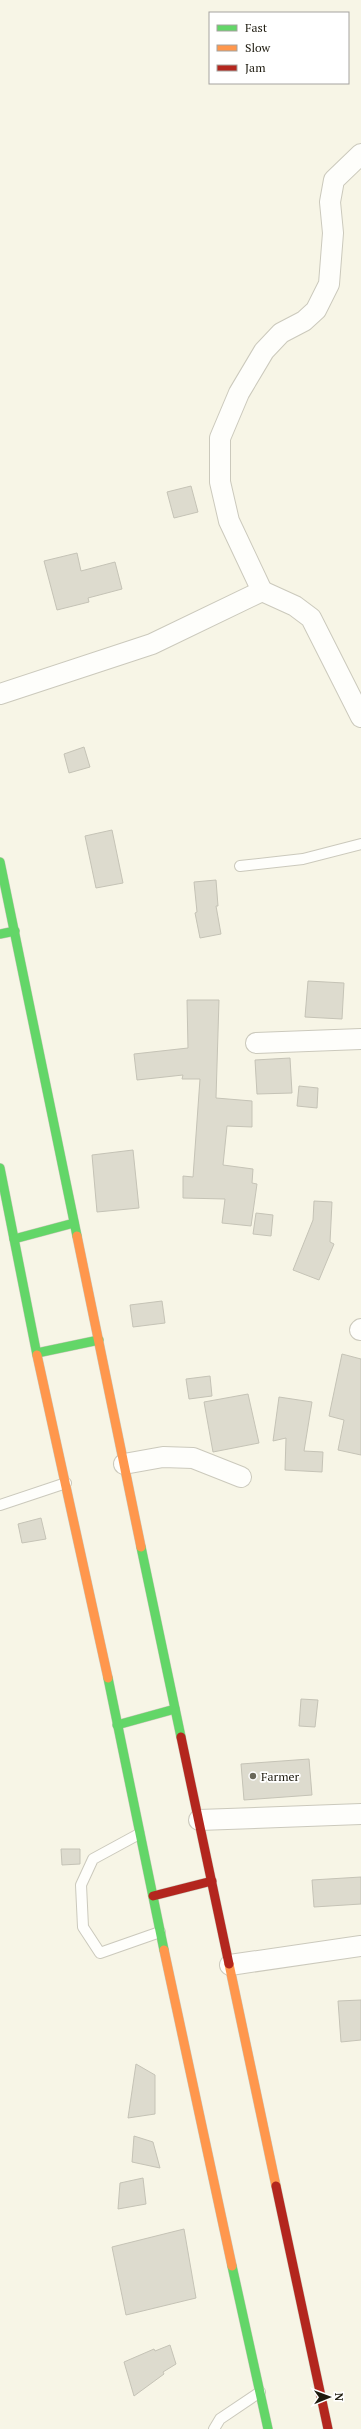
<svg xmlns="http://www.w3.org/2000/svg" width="361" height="2429" viewBox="0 0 361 2429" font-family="'PT Serif',serif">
<rect width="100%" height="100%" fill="#f7f5e6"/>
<g fill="#dddbce" stroke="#c5c3b6">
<polygon points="191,486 198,512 174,518 167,492"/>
<polygon points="77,553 81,571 115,562 122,589 88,598 89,602 57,610 44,561"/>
<polygon points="84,747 90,767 69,773 64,754"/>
<polygon points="112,830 123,883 96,888 85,836"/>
<polygon points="216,880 218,906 216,906 221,934 200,938 195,913 197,912 194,882"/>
<polygon points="308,981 344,983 342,1019 305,1017"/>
<polygon points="187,1000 219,1000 216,1098 252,1101 252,1127 227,1126 223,1165 253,1169 252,1183 257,1184 251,1226 222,1223 225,1199 183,1198 183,1176 193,1177 200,1079 182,1079 183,1075 137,1080 134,1054 188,1048"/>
<polygon points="290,1058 292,1093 257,1094 255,1060"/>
<polygon points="299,1086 318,1088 317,1108 297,1106"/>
<polygon points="133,1150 139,1208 97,1212 92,1155"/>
<polygon points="314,1201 332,1202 330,1242 334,1244 319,1280 293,1270 313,1220"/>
<polygon points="256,1213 273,1215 271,1236 253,1234"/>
<polygon points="162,1301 165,1323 133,1327 130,1305"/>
<polygon points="342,1354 361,1359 361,1455 338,1450 344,1420 329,1416"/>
<polygon points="210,1376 212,1396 189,1399 186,1379"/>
<polygon points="248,1394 259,1443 213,1452 204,1402"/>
<polygon points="279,1397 312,1402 304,1451 323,1452 322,1472 285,1470 286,1438 273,1441"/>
<polygon points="41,1518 46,1539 22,1543 18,1524"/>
<polygon points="301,1699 318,1700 315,1727 299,1726"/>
<polygon points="309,1759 312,1795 244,1800 241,1764"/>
<polygon points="61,1849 80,1849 80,1864 62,1865"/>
<polygon points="361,1877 361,1904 314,1907 312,1880"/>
<polygon points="361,2000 361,2040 341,2042 338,2001"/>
<polygon points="136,2064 155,2075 155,2114 128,2118"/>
<polygon points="134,2136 153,2142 160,2168 132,2162"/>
<polygon points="143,2178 146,2204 118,2209 120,2183"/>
<polygon points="184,2229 196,2298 126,2315 112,2247"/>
<polygon points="170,2345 176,2364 163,2372 164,2374 134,2396 124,2362 154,2349 155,2351"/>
</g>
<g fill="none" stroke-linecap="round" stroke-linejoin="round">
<defs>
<g id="lane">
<polyline points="240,866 303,859 361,844"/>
<polyline points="0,1505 66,1483"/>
<polyline points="139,1834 93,1859 81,1885 83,1927 100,1953 160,1932"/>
<polyline points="214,2429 220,2419 260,2392"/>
</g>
<g id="street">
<polyline points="262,591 229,521 220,482 220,438 239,393 264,351 281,333 304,321 316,310 329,284 333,233 330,202 334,180 361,154"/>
<polyline points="0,694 152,644 262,591 295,606 311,618 361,717"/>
<polyline points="256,1043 361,1039"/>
<polyline points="360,1330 361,1329"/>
<polyline points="124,1464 163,1457 193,1458 241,1477"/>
<polyline points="199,1820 361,1814"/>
<polyline points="230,1965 361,1946"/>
</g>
<g id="fast">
<polyline points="0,862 77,1236"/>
<polyline points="0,934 15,931"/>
<polyline points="0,1168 37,1355"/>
<polyline points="14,1239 74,1223"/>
<polyline points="37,1353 99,1340"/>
<polyline points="141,1547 181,1737"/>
<polyline points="108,1678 164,1950"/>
<polyline points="117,1725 175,1709"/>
<polyline points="232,2266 268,2429"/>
</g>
<g id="slow">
<polyline points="77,1236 141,1547"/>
<polyline points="37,1355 108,1678"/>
<polyline points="164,1950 232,2266"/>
<polyline points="229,1964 276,2186"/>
</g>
<g id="jam">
<polyline points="181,1737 229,1964"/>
<polyline points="153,1896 212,1881"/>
<polyline points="276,2186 328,2429"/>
</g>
</defs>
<use href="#lane" stroke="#cbc9bc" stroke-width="12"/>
<use href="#street" stroke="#cbc9bc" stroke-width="22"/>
<use href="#fast" stroke="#cbc9bc" stroke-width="10"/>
<use href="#slow" stroke="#cbc9bc" stroke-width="10"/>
<use href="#jam" stroke="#cbc9bc" stroke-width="10"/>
<use href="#lane" stroke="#fefefb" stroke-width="10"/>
<use href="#street" stroke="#fefefb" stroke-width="20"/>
<use href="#fast" stroke="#63d668" stroke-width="9"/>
<use href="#slow" stroke="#ff974d" stroke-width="9"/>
<use href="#jam" stroke="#b3261e" stroke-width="9"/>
</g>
<circle fill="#69675a" stroke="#fff" stroke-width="1.5" cx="253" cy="1776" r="4"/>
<g text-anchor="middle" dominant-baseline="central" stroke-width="3.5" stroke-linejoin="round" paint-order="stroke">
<g font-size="12" fill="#1d1a0e" stroke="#fff" text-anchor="start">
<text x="261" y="1776">Farmer</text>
</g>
</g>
<rect x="209" y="12" width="140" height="72" fill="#ffffff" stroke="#a5a39f"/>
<rect x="217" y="25" width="20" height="6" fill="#63d668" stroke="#a5a39f"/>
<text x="245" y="32" font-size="12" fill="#1d1a0e">Fast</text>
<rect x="217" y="45" width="20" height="6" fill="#ff974d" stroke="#a5a39f"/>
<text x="245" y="52" font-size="12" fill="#1d1a0e">Slow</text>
<rect x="217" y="65" width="20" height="6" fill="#b3261e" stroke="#a5a39f"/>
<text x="245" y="72" font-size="12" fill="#1d1a0e">Jam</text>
<g transform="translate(329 2397) rotate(89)" stroke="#ffffff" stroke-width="3" paint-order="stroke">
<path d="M0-3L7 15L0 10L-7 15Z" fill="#1d1a0e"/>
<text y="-6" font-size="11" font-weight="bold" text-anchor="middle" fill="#1d1a0e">N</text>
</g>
</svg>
